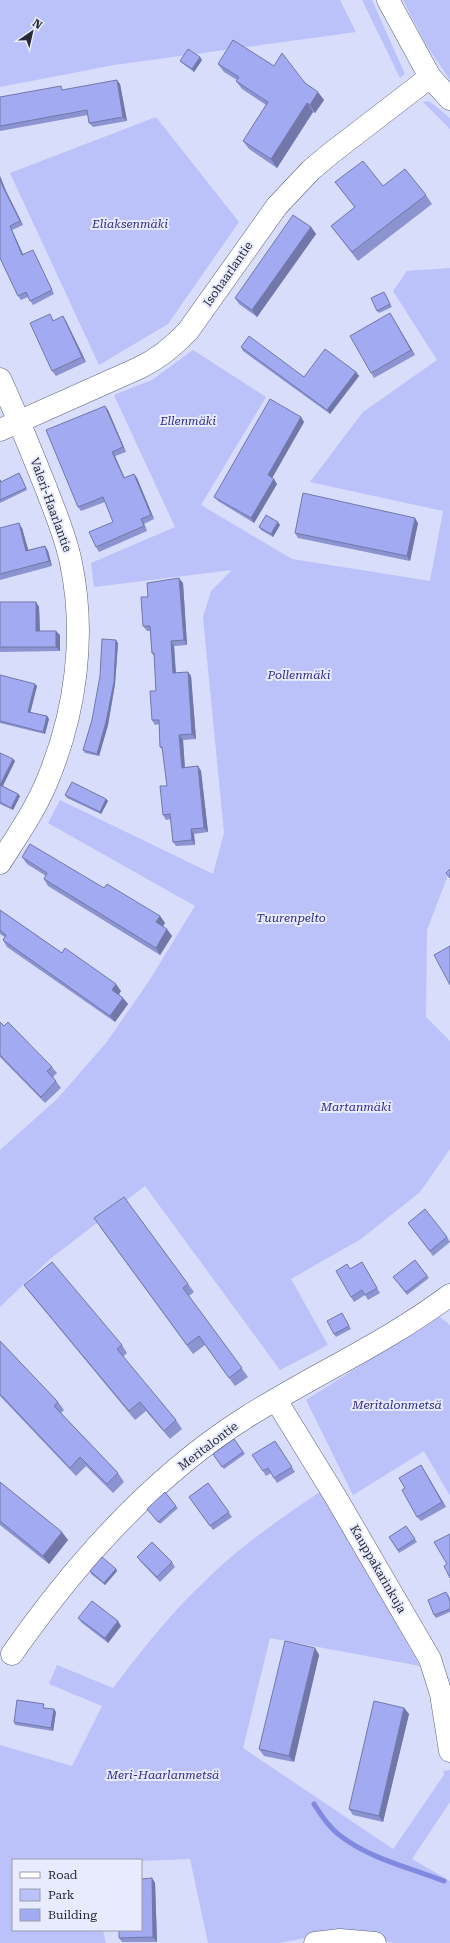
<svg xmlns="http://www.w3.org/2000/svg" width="450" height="1943" viewBox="0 0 450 1943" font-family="'Roboto Serif',serif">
<rect width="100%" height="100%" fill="#d8ddfb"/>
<g fill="#bac2f9">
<polygon points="0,0 340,0 356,32 114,65 0,87"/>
<polygon points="362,0 372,0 405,74 400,78"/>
<polygon points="403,0 450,0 450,80 425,43"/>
<polygon points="429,101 450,118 450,129 423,102"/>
<polygon points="156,117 239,222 168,324 99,365 10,173"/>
<polygon points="450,268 450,870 427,930 426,1017 450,1041 450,1149 420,1192 361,1239 291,1279 328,1345 280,1370 145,1186 50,1259 0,1307 0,1150 57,1099 106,1043 149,981 195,906 48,823 60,800 213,874 224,833 203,617 211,591 232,570 94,587 91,563 175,527 114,395 152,380 193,350 266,397 201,505 292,559 430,581 443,511 310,482 363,412 437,360 393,291 407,271"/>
<polygon points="439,1316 450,1325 450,1496 424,1451 353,1495 306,1400"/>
<path d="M 321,1491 L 420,1666 L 270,1638 L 243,1748 L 393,1849 L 444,1775 L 443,1771 L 450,1770 L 450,1802 L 412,1859 L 450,1881 L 450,1943 L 393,1943 L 368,1935 L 310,1937 L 280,1943 L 208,1943 L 190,1859 L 141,1861 L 141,1860 L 13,1860 L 13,1930 L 103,1930 L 106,1943 L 0,1943 L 0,1745 L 72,1766 L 102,1706 L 49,1684 L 57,1665 L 113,1688 C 141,1651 170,1614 204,1582 C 239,1547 280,1519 321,1491 Z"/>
</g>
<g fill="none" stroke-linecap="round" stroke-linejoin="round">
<path stroke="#8089df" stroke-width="5" d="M 314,1804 C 322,1816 330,1829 342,1837 C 371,1859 411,1868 444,1881"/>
<defs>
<g id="minor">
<polyline points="388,0 430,77 450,99"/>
<path d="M 0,379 C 17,415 31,451 46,488 C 55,512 66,537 71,563 C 86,635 76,711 48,779 C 36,809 17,836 0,863"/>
<path d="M 0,430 L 139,368 C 158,359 173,347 188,331 L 277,206 L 311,170 L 330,154 L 430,77"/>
<polyline points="276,1400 335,1496 430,1659 441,1694 450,1751"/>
<path d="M 12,1654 C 75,1564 152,1477 245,1418 C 313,1375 386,1343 450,1295"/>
<polyline points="315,1943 340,1940 375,1943"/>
</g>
</defs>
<use href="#minor" stroke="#5c6079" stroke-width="23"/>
<use href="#minor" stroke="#fff" stroke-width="22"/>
</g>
<g fill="#8b93d0">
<polygon points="202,60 194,72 182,63 180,61"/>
<polygon points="218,64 274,66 305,83 324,100 315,113 313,112 277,168 249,149 243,141 266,105 242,89 236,81 237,80 224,72"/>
<polygon points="120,84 127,121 93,127 89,123 88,115 0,131 0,97 64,90"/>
<polygon points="0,176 6,191 23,225 12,230 23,254 35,254 54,294 33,305 28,297 21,300 18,296 0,258"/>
<polygon points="335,182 426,195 432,204 358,261 331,226 355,208"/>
<polygon points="311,227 316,234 257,317 239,304 235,298"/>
<polygon points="385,294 392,307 379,313 377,311"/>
<polygon points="390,313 415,355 374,378 371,373"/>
<polygon points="53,319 54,321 66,321 86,362 56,376 52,371"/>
<polygon points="241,347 304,377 356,372 359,376 330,414 243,351"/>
<polygon points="108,410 126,452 115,456 125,478 134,474 137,478 154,519 144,524 147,531 99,552 96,547 113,522 105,502 81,511 78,507"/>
<polygon points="301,417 304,422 272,478 277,484 254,523 218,501 214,497"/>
<polygon points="19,473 27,490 0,503 0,479 1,482"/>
<polygon points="418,523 410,561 298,538 295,533"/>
<polygon points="280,525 273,537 261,530 259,527"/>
<polygon points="0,528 22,528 28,550 45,546 48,551 52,566 0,580"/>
<polygon points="183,583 187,645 174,646 176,673 188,672 191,676 196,739 183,740 185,767 198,766 201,771 208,832 194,834 195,845 176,846 173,842 171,819 166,820 163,815 167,786 163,750 160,747 159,724 155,725 152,720 156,691 154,656 152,653 150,631 147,631 143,626 148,597"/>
<polygon points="0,602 36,602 39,607 40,631 60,635 60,651 0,652"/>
<polygon points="118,643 115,684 108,725 99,756 85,753 83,750"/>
<polygon points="0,675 35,684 37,686 30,712 47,716 49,719 45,734 0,723"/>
<polygon points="0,753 13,759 15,761 3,786 18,794 20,796 13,810 0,804"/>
<polygon points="65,795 106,799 108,801 101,814 67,798"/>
<polygon points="22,857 104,888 160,916 165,923 163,926 172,936 160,955 48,886 44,879 46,876 27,864"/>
<polygon points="0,910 62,953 121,991 119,994 128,1004 115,1022 7,947 3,940 5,937 0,934"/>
<polygon points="0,1022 52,1067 57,1073 53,1077 61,1088 45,1103 0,1057"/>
<polygon points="124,1197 194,1292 189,1296 248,1377 235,1386 205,1345 193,1354 100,1227"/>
<polygon points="408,1223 447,1237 450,1242 433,1256"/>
<polygon points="415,1260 429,1278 407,1295 393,1277"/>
<polygon points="362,1262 380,1293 368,1300 365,1295 354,1302 351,1297 351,1269"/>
<polygon points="24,1285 122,1345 127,1353 123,1357 176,1420 182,1429 170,1439 146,1411 135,1420 30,1293"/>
<polygon points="343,1315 351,1329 336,1337 334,1334"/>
<polygon points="0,1341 58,1402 64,1410 61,1413 118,1473 124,1482 113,1493 86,1466 76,1476 0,1396"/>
<polygon points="234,1439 245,1454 224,1469 213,1454"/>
<polygon points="275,1441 295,1472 277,1483 271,1473 266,1476 263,1471"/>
<polygon points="421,1465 446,1507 421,1521 417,1517 405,1488"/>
<polygon points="0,1482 68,1540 49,1564 0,1525"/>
<polygon points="208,1483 232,1517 213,1530 189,1497"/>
<polygon points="176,1506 178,1508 160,1524 147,1509"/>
<polygon points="406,1526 417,1542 399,1553 389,1537"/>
<polygon points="137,1557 172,1562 175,1567 160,1582 140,1561"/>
<polygon points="116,1569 117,1571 105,1585 91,1574 90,1571"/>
<polygon points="448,1594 450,1599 450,1612 436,1618 434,1615"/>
<polygon points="78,1618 121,1626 108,1643 82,1623"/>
<polygon points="315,1648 319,1655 294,1762 264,1756 259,1749"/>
<polygon points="46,1707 45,1708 56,1712 53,1731 15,1725 14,1722"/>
<polygon points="404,1708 409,1714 383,1822 353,1815 349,1809"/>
<polygon points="152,1878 155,1883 157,1942 122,1942 119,1938"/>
</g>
<g fill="#7178a9">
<polygon points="200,57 202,60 194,72 192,69"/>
<polygon points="117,80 120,84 127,121 123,117"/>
<polygon points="318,92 324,100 315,113 310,105"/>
<polygon points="307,103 313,112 277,168 271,159"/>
<polygon points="0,176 6,191 23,225 20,221 3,187 0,179"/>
<polygon points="10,226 12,230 25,259 22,255"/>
<polygon points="311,227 316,234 257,317 252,310"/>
<polygon points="390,313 393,318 415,355 411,350"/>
<polygon points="63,316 66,321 86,362 82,357"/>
<polygon points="356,372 359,376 330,414 327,410"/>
<polygon points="105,406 108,410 126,452 123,447"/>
<polygon points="301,417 304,422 271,480 268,475"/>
<polygon points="112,452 115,456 126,483 124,478"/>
<polygon points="134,474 137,478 154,519 151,515"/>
<polygon points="274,479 277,484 254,523 251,518"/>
<polygon points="415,518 418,523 410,561 407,556"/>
<polygon points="141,519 144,524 147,531 144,526"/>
<polygon points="278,522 280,525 273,537 271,534"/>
<polygon points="19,523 22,528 30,556 26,551"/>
<polygon points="45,546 48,551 52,566 49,561"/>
<polygon points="179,578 183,583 187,645 184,640"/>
<polygon points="36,602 39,607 40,635 36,631"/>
<polygon points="56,631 60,635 60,651 56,647"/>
<polygon points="116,640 118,643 115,684 108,725 99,756 97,754"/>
<polygon points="171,641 174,646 176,678 173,673"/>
<polygon points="188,672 191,676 196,739 192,734"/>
<polygon points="35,684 37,686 30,714 28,712"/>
<polygon points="47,716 49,719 45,734 43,732"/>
<polygon points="179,735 183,740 185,772 182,768"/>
<polygon points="13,759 15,761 2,787 0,785"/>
<polygon points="198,766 201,771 208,832 204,828"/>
<polygon points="18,794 20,796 13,810 11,808"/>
<polygon points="106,799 108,801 101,814 100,812"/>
<polygon points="191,829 194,834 195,845 192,840"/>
<polygon points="160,916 165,923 161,929 156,922"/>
<polygon points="167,929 172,936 160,955 156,948"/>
<polygon points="116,984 121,991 117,997 112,990"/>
<polygon points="123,998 128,1004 115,1022 110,1016"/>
<polygon points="421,1465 424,1470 446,1507 442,1502"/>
<polygon points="62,1532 68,1540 49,1564 43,1556"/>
<polygon points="116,1569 117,1571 105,1585 104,1583"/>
<polygon points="118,1621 121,1626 108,1643 105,1638"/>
<polygon points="315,1648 319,1655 294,1762 289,1756"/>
<polygon points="404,1708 409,1714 383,1822 379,1816"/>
<polygon points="54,1709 56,1712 53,1731 51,1728"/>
<polygon points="152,1878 155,1883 157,1942 153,1937"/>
</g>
<g fill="#a2abf2" stroke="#7178a9">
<polygon points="233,40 274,66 282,53 305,83 318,92 310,105 307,103 271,159 243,141 268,102 236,81 239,77 218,64"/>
<polygon points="188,49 200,57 192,69 180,61"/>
<polygon points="117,80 123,117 89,123 87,110 0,126 0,97 61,86 62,90"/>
<polygon points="363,161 383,186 405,169 426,195 352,252 331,226 355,207 335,182"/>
<polygon points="0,179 3,187 20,221 10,226 22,255 33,250 52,290 30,301 26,292 18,296 0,258"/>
<polygon points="293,215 311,227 252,310 235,298"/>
<polygon points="384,292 390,304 377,311 371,298"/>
<polygon points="390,313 411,350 371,373 350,336"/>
<polygon points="50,314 53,321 63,316 82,357 52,371 30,323"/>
<polygon points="249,336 304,377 325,349 356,372 327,410 241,347"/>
<polygon points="270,399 301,417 268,475 274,479 251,518 214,497"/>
<polygon points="105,406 123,447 112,452 124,478 134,474 151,515 141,519 144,526 96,547 89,532 113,522 103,497 78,507 46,430"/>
<polygon points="19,473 26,488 0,500 0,480 1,482"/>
<polygon points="303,493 415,518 407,556 295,533"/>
<polygon points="266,515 278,522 271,534 259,527"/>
<polygon points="19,523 26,551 45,546 49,561 0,574 0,528"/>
<polygon points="179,578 184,640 171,641 173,673 188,672 192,734 179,735 182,768 198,766 204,828 191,829 192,840 173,842 170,814 163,815 160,786 167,786 162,747 160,747 159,720 152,720 150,691 156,691 154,653 152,653 150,626 143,626 141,597 148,597 147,583"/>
<polygon points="0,602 36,602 36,631 56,631 56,647 0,647"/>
<polygon points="102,639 116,640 114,682 106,722 97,754 83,750 92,720 100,676"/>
<polygon points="0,675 35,684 28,712 47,716 43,732 0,721"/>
<polygon points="0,753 13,759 0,785 18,794 11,808 0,802"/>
<polygon points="72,782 106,799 100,812 65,795"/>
<polygon points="30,844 104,888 107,884 160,916 156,922 167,929 156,948 44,879 47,873 22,857"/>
<polygon points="450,869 450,878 446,873"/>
<polygon points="0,910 62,953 65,948 116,984 112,990 123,998 110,1016 3,940 6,935 0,930"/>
<polygon points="450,946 450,985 434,955"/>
<polygon points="0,1022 4,1026 8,1022 52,1067 47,1071 56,1081 41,1097 0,1055"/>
<polygon points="124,1197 188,1284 183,1288 242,1368 229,1378 199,1336 187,1345 94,1218"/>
<polygon points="425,1209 447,1237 430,1251 408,1223"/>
<polygon points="415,1260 427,1276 406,1292 393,1277"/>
<polygon points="52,1262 122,1345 117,1349 176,1420 164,1431 140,1402 129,1411 24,1285"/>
<polygon points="362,1262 377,1288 365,1295 362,1290 351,1297 336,1271 347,1264 350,1269"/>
<polygon points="342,1313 349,1326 334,1334 327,1321"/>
<polygon points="0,1341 58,1402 54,1406 118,1473 107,1484 80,1457 70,1468 0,1394"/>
<polygon points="234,1439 243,1452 222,1467 213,1454"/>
<polygon points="275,1441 292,1467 274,1478 268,1468 263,1471 252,1455"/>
<polygon points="421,1465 442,1502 417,1517 402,1490 405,1488 399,1478"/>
<polygon points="0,1482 62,1532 43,1556 0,1521"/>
<polygon points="208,1483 229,1512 210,1526 189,1497"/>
<polygon points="165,1492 176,1506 158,1522 147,1509"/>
<polygon points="406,1526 415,1539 398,1550 389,1537"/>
<polygon points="450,1534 450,1578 444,1566 447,1564 434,1542"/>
<polygon points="152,1542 172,1562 157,1577 137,1557"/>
<polygon points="102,1557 116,1569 104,1583 90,1571"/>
<polygon points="446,1592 450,1601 450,1609 434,1615 428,1600"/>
<polygon points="92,1601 118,1621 105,1638 78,1618"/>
<polygon points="285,1641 315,1648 289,1756 259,1749"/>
<polygon points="17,1700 44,1704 43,1708 54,1709 51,1728 14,1722"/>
<polygon points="374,1701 404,1708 379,1816 349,1809"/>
<polygon points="152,1878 153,1937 119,1938 119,1930 141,1930 141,1879"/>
</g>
<g text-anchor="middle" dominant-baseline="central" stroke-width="4" stroke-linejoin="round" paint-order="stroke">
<g font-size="12" font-style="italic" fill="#302a8e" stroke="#e7ebfd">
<text x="130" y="224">Eliaksenmäki</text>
<text x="188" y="421">Ellenmäki</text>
<text x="299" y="675">Pollenmäki</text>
<text x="291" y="918">Tuurenpelto</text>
<text x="356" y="1107">Martanmäki</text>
<text x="397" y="1405">Meritalonmetsä</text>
<text x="163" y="1775">Meri-Haarlanmetsä</text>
</g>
<g font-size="12" fill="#272934" stroke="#e7ebfd">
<text transform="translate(228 274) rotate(-55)">Isohaarlantie</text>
<text transform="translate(51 505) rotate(70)">Valeri-Haarlantie</text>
<text transform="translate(208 1446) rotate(-37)">Meritalontie</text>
<text transform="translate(378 1569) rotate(60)">Kauppakarinkuja</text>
</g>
</g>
<rect x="12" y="1859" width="130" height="72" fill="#e7ebfd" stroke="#9a9dad"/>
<rect x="20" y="1872" width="20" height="6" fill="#ffffff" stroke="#9a9dad"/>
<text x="48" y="1879" font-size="12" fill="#272934">Road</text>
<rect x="20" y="1889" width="20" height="12" fill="#bac2f9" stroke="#9a9dad"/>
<text x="48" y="1899" font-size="12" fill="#272934">Park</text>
<rect x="20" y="1909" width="20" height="12" fill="#a2abf2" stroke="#9a9dad"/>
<text x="48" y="1919" font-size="12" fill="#272934">Building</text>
<g transform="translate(32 32) rotate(34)" stroke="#e7ebfd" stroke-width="3" paint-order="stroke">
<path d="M0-3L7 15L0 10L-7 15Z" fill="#272934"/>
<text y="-6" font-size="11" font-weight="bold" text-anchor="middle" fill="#272934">N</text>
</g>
</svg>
